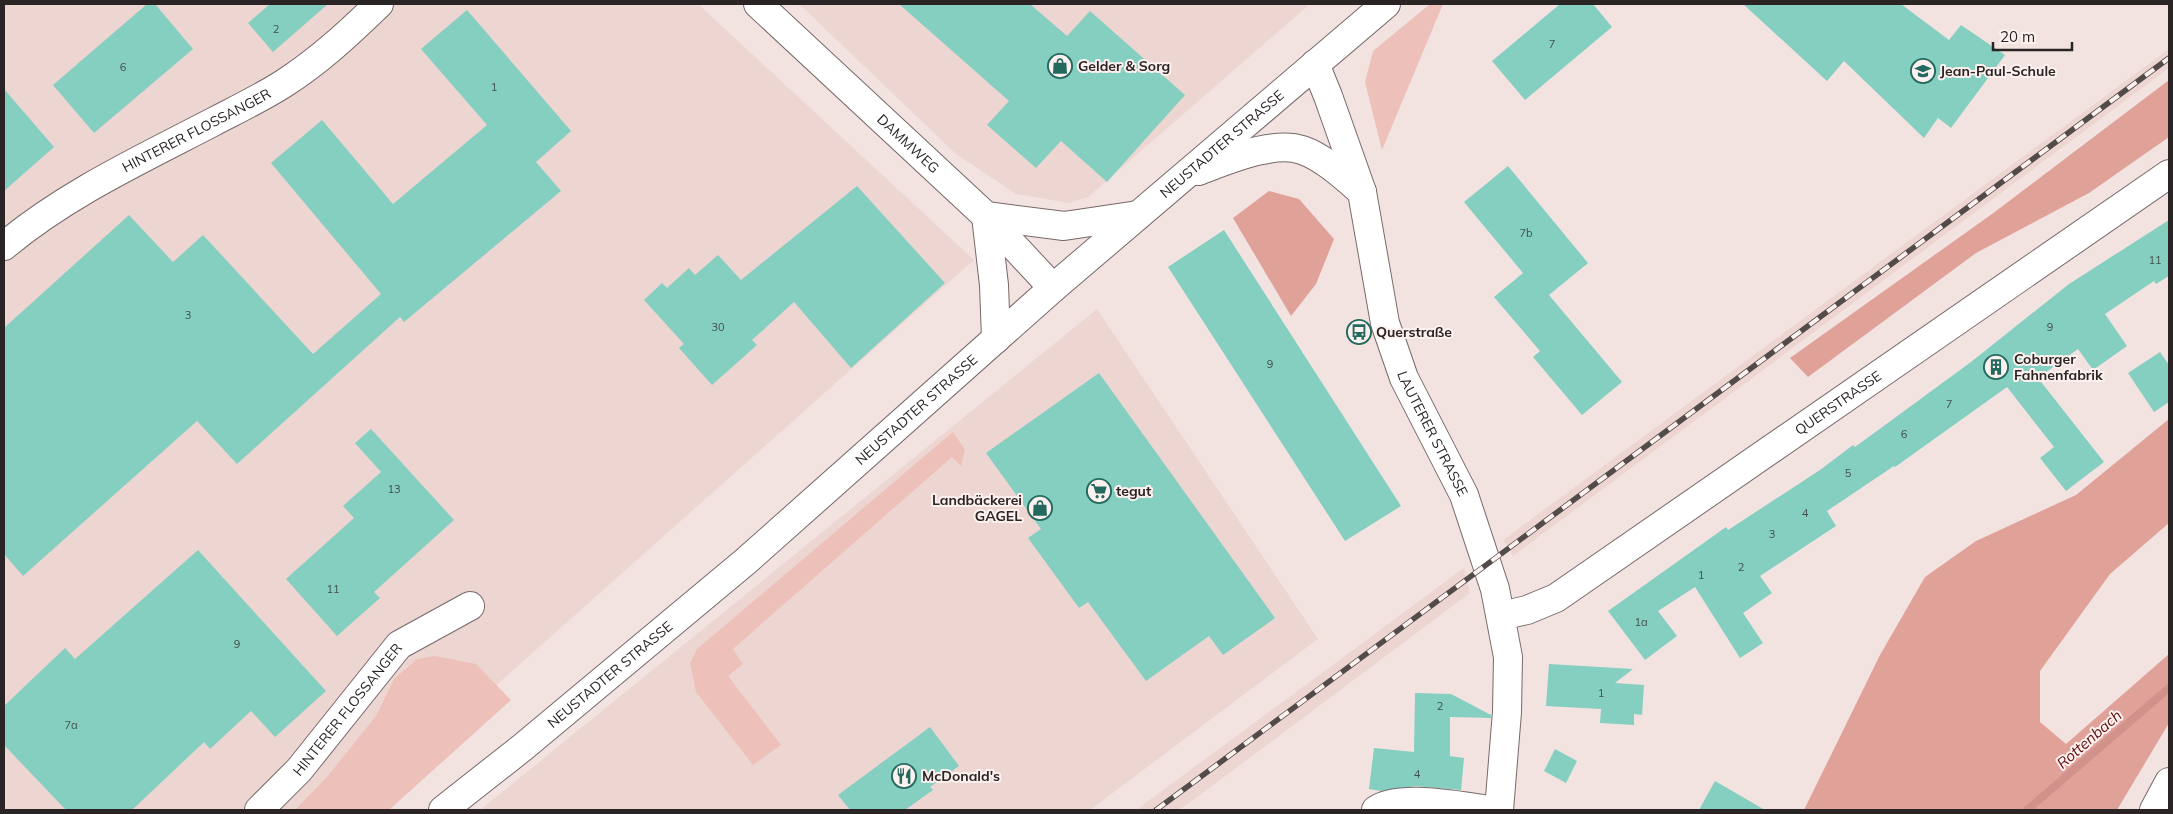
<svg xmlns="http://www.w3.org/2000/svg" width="2173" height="814" viewBox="0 0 2173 814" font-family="Mulish,sans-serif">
<rect width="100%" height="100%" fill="#f2e3e1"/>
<g fill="#edd5d2">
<polygon points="4,4 698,4 974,260 356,810 4,810"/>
<polygon points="799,4 1310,4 1088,197 1069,203 1016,194 956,154"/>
<polygon points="2169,49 2169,68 1513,556 1503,540"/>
<polygon points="1097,309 1318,639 1090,810 480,810"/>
<polygon points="1464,568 1470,593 1200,795 1179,810 1136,810"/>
</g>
<g fill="#eec0ba">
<polygon points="1430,4 1443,4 1382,150 1365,82 1373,51"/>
<polygon points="953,432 965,450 961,466 952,457 733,649 743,664 728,676 781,745 753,765 696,692 690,663 697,649"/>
<polygon points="435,656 476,664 511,700 389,810 295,810 327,777 376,716 394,679 417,659"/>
</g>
<g fill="#e0a199">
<polygon points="2169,80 2169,137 2089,193 1976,253 1808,377 1790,358 1992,214"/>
<polygon points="1269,191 1299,199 1334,239 1316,284 1291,316 1233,218"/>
<polygon points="2169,419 2169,523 2110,574 2040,671 2040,722 2066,744 2169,654 2169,723 2117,810 1804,810 1880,655 1925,577 1976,541 2076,495"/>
</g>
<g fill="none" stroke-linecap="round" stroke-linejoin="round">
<polyline stroke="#d1928b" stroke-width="8" points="2027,810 2169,688"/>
</g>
<g fill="#85cfc1">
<polygon points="147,4 155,4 193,49 94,133 53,85"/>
<polygon points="270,4 328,4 273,52 248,23"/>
<polygon points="899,4 1030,4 1067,36 1090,11 1185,95 1107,182 1061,141 1036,168 987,125 1009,101"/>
<polygon points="1560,4 1593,4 1612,27 1525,100 1492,61"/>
<polygon points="1743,4 1901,4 1949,40 1961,25 2005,55 1951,128 1938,118 1924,138 1844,61 1827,81"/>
<polygon points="467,10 571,131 536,162 561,191 404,322 400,317 237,464 197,421 23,576 4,554 4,328 129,215 173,262 203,235 313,354 381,294 271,163 322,120 393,204 487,125 421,49"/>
<polygon points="4,89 54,147 4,191"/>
<polygon points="1508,166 1588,263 1549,295 1622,382 1582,415 1533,357 1540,351 1494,297 1523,273 1464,202"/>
<polygon points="857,186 945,283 851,368 794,302 752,340 757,345 712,385 679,348 684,344 644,300 662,283 667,288 689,268 695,275 718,255 741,280"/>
<polygon points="2169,220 2169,276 2156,284 2154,281 2105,314 2127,346 2093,370 2078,349 2038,378 2104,462 2066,491 2040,458 2054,447 2007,387 1895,467 1894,466 1827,511 1836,526 1760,576 1772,593 1743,613 1763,643 1740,658 1695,587 1658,611 1677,636 1645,660 1608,611 1726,527 1728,530 1820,470 1853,445 1855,447 1971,362 2069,284"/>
<polygon points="1224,230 1401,506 1345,541 1168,267"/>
<polygon points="2160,352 2169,365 2169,402 2154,412 2128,373"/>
<polygon points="1099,373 1275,618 1223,655 1209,636 1146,681 1088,602 1079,608 1028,538 1041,529 986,453"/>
<polygon points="371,429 454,520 374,592 380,598 337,636 286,579 354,518 343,506 381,472 355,443"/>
<polygon points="198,550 326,691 275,737 251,711 210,749 204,742 132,810 66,810 4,745 4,706 65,648 75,659"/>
<polygon points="1549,664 1633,669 1615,683 1644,685 1642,715 1634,714 1634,725 1600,723 1601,709 1546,706"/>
<polygon points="1415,693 1451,694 1491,715 1491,718 1450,717 1450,756 1464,758 1461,790 1416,786 1381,791 1369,789 1374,748 1414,752"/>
<polygon points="930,727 959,766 930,787 933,790 905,810 850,810 838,795"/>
<polygon points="1555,749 1577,761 1566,783 1544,771"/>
<polygon points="1715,781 1765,810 1699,810"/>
</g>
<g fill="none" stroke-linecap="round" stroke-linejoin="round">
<defs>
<g id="minor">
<path id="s1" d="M 758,4 L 986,216 L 1053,288"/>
<polyline points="986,216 1064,226 1138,215"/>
<polyline points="986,216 994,285 996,339"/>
<path id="s2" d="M 4,246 C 66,194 142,159 213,122 C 236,110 261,98 283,84 C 319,61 349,33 379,4"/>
<path id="s3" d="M 1501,616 L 1527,610 L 1556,598 L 2169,174"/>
<path id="s4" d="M 259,810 L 299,770 L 399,645 L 470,606"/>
<path d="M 1376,810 C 1400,793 1463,807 1492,810"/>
<polyline points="2154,810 2169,782"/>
</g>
<g id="tertiary">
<path id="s5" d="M 1315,64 L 1328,96 L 1362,192 L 1385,323 L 1404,378 L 1464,495 L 1495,589 L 1508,657 L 1507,712 L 1499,810"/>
<path d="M 1198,171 C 1226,161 1273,140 1302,150 C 1323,157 1345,177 1362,192"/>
<path id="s6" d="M 443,810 L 523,747 L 746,561 L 1053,288 L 1386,4"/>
</g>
</defs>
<use href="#minor" stroke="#776968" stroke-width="30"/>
<use href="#tertiary" stroke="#776968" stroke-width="30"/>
<use href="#minor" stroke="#fff" stroke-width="28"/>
<use href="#tertiary" stroke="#fff" stroke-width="28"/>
<defs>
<polyline id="rail" points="1156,810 2169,58"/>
</defs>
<use href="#rail" stroke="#524b4a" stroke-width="5.5"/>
<use href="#rail" stroke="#fdf1ef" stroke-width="4" stroke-dasharray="11" stroke-linecap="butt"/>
</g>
<defs>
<symbol id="shop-ring" viewBox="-11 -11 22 22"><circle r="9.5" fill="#fdf1ef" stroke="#23695e" stroke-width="1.5"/><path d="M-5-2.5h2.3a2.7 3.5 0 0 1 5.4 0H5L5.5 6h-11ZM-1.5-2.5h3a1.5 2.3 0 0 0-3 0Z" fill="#23695e"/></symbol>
<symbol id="school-ring" viewBox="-11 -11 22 22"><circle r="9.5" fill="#fdf1ef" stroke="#23695e" stroke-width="1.5"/><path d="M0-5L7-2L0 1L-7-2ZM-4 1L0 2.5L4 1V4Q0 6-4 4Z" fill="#23695e"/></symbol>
<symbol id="bus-ring" viewBox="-11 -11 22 22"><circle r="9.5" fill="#fdf1ef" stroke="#23695e" stroke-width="1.5"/><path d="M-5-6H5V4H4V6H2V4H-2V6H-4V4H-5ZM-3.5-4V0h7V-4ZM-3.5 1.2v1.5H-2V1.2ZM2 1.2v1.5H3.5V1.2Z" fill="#23695e"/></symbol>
<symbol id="building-ring" viewBox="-11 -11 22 22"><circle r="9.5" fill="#fdf1ef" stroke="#23695e" stroke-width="1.5"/><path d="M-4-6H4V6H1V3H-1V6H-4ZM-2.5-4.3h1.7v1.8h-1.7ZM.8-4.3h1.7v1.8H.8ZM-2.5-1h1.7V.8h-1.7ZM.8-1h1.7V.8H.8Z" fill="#23695e"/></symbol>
<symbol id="supermarket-ring" viewBox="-11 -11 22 22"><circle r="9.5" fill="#fdf1ef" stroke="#23695e" stroke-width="1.5"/><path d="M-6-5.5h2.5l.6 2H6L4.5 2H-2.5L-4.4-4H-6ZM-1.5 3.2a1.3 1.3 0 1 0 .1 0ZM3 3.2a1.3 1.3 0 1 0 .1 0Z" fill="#23695e"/></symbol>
<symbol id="restaurant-ring" viewBox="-11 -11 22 22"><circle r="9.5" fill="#fdf1ef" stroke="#23695e" stroke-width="1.5"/><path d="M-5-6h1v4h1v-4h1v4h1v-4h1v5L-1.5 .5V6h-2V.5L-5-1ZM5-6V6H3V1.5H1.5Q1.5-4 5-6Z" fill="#23695e"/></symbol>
</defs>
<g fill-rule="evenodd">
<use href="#shop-ring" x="1046" y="52" width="28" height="28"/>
<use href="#school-ring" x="1909" y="57" width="28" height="28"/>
<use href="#bus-ring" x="1345" y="318" width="28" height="28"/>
<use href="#building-ring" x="1982" y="353" width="28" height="28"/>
<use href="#supermarket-ring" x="1085" y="477" width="28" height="28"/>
<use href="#shop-ring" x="1026" y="494" width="28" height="28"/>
<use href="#restaurant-ring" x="890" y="762" width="28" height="28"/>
</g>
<g text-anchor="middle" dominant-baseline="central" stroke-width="4" stroke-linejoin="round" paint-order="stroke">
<g font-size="11" fill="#41504b">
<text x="276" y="29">2</text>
<text x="1552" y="44">7</text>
<text x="123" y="67">6</text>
<text x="494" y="87">1</text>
<text x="1526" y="233">7b</text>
<text x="2155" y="260">11</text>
<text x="188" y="315">3</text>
<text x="718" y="327">30</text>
<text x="2050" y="327">9</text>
<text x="1270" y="364">9</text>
<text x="1949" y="404">7</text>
<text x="1904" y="434">6</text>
<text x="1848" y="473">5</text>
<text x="394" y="489">13</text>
<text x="1805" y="513">4</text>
<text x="1772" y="534">3</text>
<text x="1741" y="567">2</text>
<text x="1701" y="575">1</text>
<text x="333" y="589">11</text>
<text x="1641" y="622">1a</text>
<text x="237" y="644">9</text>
<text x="1601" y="693">1</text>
<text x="1440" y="706">2</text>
<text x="71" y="725">7a</text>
<text x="1417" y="774">4</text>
</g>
<g font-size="14" font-weight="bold" fill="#2a2524" stroke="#fdf1ef" text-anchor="start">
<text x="1078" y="66">Gelder &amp; Sorg</text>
<text x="1940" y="71">Jean-Paul-Schule</text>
<text x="1376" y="332">Querstraße</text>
<text x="2014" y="359">Coburger<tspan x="2014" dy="16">Fahnenfabrik</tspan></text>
<text x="1116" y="491">tegut</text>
<text x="1022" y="500" text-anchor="end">Landbäckerei<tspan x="1022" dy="16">GAGEL</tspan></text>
<text x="922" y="776">McDonald's</text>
</g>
<g font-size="14" fill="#2a2524" stroke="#fdf1ef">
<text stroke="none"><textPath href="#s2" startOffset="225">HINTERER FLOSSANGER</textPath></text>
<text stroke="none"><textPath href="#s1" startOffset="205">DAMMWEG</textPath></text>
<text stroke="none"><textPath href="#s6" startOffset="1025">NEUSTADTER STRASSE</textPath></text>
<text stroke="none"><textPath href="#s3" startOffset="401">QUERSTRASSE</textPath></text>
<text stroke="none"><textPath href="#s6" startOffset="620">NEUSTADTER STRASSE</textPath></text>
<text stroke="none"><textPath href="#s5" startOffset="390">LAUTERER STRASSE</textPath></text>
<text stroke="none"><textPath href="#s6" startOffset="215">NEUSTADTER STRASSE</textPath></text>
<text stroke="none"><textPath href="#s4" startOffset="134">HINTERER FLOSSANGER</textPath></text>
</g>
<g font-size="15" font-style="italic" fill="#5b0f0f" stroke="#fdf1ef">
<text transform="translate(2089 739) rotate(-41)">Rottenbach</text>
</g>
</g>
<rect width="2173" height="814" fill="none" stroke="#2a2524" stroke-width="10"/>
<path d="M1993 42v8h79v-8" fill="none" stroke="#2a2524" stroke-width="2.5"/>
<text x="2000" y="42" font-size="15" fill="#2a2524" stroke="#fdf1ef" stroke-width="4" paint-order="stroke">20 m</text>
</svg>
